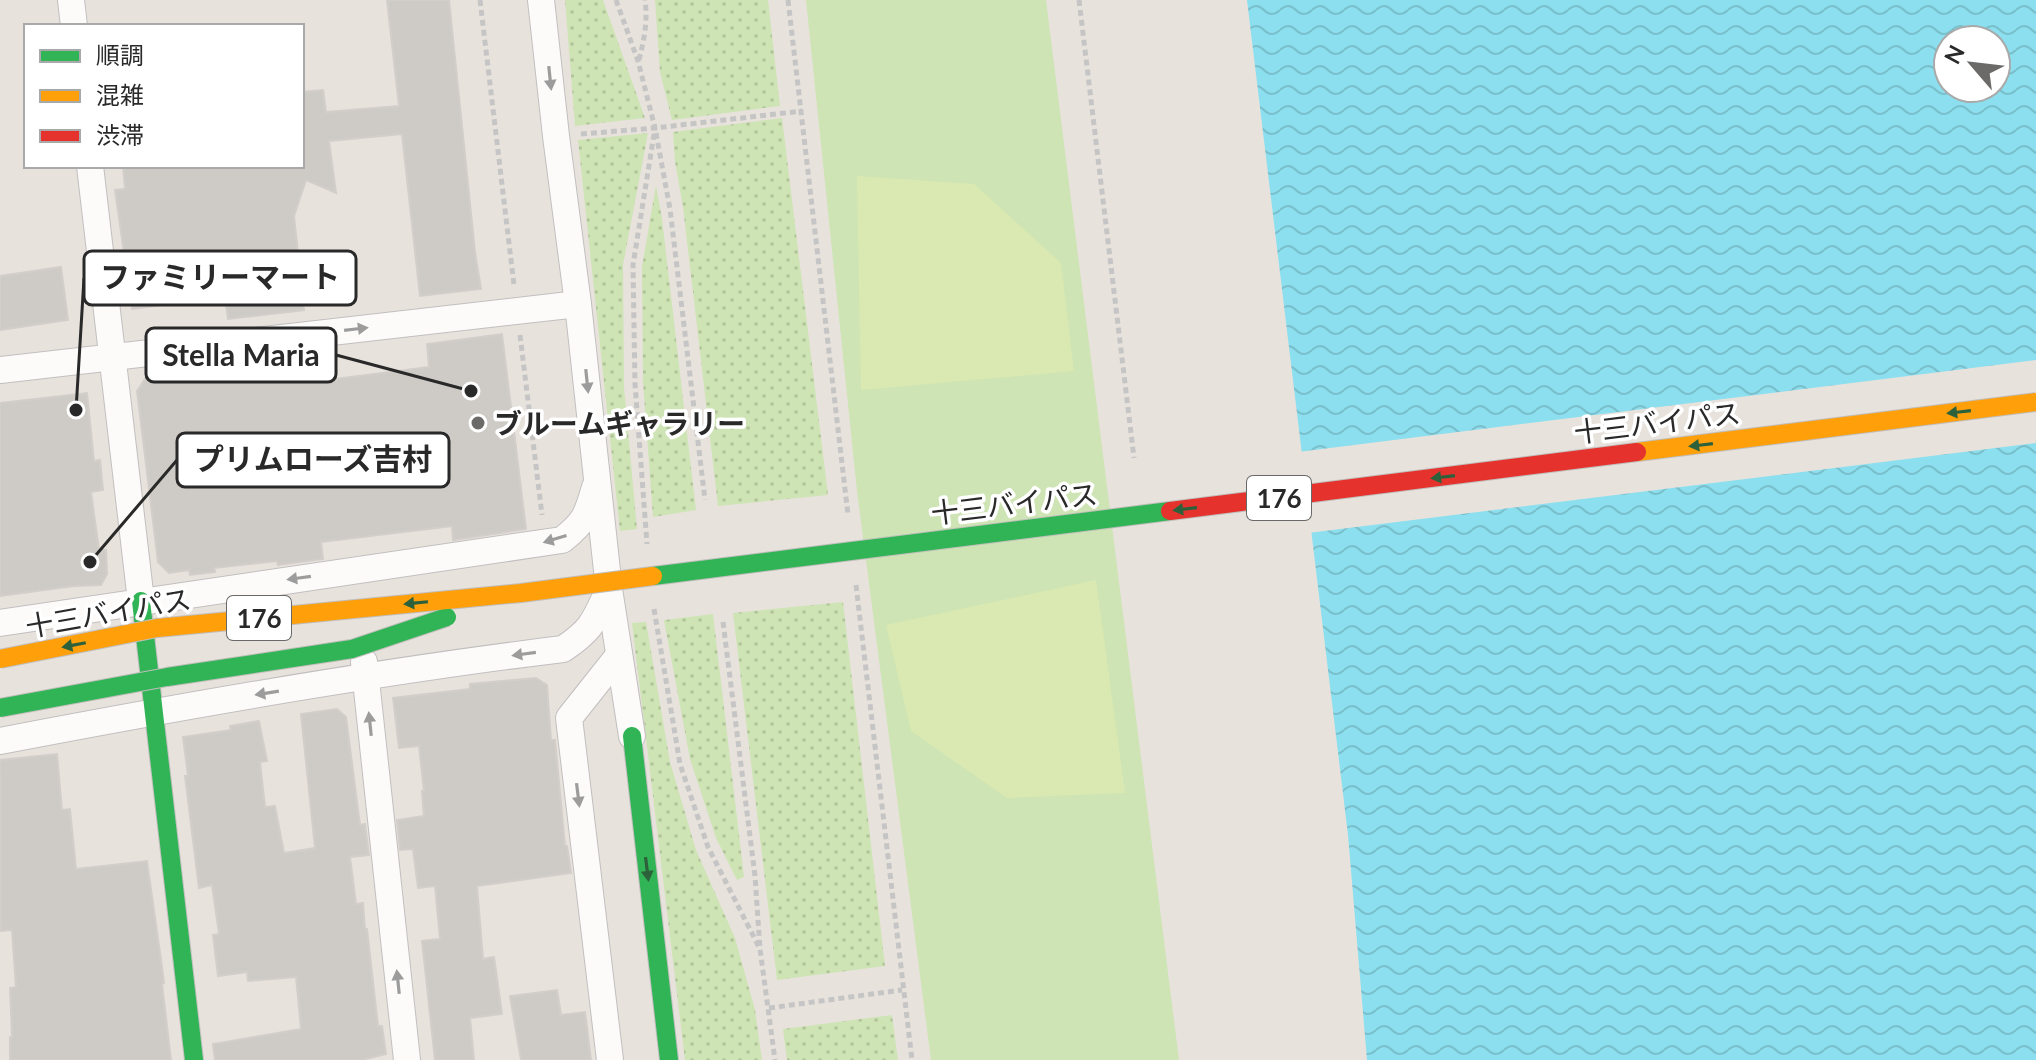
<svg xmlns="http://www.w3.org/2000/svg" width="2036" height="1060" viewBox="0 0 2036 1060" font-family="Lato,'Noto Sans JP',sans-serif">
<defs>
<pattern id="grass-dots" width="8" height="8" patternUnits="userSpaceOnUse" patternTransform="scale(2)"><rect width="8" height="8" fill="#cee4b4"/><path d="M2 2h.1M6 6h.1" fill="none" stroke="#b1c49b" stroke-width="1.8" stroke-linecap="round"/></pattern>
<pattern id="water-waves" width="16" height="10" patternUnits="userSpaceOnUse" patternTransform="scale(2)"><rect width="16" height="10" fill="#8cdfee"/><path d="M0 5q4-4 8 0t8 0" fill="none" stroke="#79bfcc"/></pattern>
</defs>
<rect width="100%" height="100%" fill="#e8e2dd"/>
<g fill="url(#grass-dots)">
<polygon points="565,0 603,0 645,118 575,126"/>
<polygon points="655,0 768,0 780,106 672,120 660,72"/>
<polygon points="782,118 828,495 718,506 683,207 675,162 673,132"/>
<polygon points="648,133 623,265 624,387 637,529 620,531 578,140"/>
<polygon points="656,185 662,219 696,510 653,517 643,382 642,267"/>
<polygon points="843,602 885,966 777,980 733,613"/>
<polygon points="713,614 744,877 737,880 716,838 690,759 664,620"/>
<polygon points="646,622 670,762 696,850 735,938 755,1010 762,1060 685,1060 632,623"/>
<polygon points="892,1015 898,1060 787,1060 783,1029"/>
</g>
<polygon fill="#cee4b4" points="806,0 1046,0 1179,1060 931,1060 857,491"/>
<g fill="#dae9b1">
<polygon points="857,176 974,184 1061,263 1074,371 861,390"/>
<polygon points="1096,580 1125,793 1007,798 911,731 886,625"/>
</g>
<path fill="url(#water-waves)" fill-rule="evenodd" d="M 1247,0 L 2036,0 L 2036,1060 L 1367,1060 L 1348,835 ZM 1948,40 L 1996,40 L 1996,88 L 1948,88 Z"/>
<polygon fill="#e8e2dd" points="2036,360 2036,443 1308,533 1298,452"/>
<g fill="#cecbc7" stroke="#d3ceca" stroke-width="2">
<polygon points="387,0 449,0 475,252 481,289 420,296 402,134 329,141 336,193 306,180 294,216 304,310 228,319 225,297 132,309 115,190 125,189 123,166 302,166 302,92 323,90 326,112 399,106"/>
<polygon points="61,267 68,320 0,330 0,276"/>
<polygon points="502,334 526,529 453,540 452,526 321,542 323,559 278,565 277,561 214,568 215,572 190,575 189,570 169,573 158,562 137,391 147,376 178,373 179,378 302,360 304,383 429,367 427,344"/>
<polygon points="87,393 94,461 100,460 103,490 91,492 99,550 106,550 107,574 101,585 74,586 0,596 0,403"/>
<polygon points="536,678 547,685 551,740 555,740 565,846 567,846 571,873 477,886 483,959 494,957 502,1014 470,1018 474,1060 435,1060 422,941 440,939 435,886 418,888 413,849 400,850 397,820 424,816 422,791 424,791 419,746 399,748 393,698 470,689 470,684"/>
<polygon points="337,709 346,717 360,825 365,824 369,855 350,857 356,904 363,903 365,929 367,929 378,1026 382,1026 386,1054 362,1060 215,1060 213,1044 301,1029 296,977 248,981 247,972 218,976 213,935 219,934 212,885 199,888 185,776 188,776 183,737 231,730 230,726 259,721 267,761 260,762 265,807 275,806 284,853 315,848 301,714"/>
<polygon points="57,754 62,810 70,809 76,869 147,861 161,960 164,983 162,984 171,1060 10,1060 10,1037 12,1037 10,988 16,987 12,930 1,931 0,760"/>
<polygon points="557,990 561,1015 585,1012 591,1060 521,1060 510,996"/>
</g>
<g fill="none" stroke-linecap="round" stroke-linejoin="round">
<defs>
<g id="street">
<polyline points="71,0 74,26"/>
<polyline points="541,0 556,136 578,304 609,589 632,736"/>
<polyline points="90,166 141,601"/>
<polyline points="0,370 578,304"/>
<path d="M 0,623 L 562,540 C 585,522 587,515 595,487"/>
<polyline points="364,662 407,1060"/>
<path d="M 0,741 C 187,705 374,672 563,649 C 593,629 594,621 609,589"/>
<polyline points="610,1060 569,718 619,655"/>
</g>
<g id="fast">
<polyline points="141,601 194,1060"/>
<polyline points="632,736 669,1060"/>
</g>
</defs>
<use href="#street" stroke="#c1bfbf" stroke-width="28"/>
<use href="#fast" stroke="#c1bfbf" stroke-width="20"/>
<g stroke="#c6c5c5" stroke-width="5" stroke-dasharray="6 4" stroke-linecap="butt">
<polyline points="480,0 514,285"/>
<polyline points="616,0 638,61 655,128 633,265 635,384 647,544"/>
<polyline points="788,0 848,515"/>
<polyline points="1079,0 1134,458"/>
<path d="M 639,60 C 644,40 648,21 645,0"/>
<polyline points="656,133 670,209 705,500"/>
<polyline points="581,134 655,128 802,111"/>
<polyline points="520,335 542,515"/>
<polyline points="856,585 912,1060"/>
<polyline points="654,609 680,764 708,847 760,949"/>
<polyline points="723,622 755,876 760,949 775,1060"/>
<polyline points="769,1008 902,990"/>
</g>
<use href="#street" stroke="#fcfbfa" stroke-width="26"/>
<use href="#fast" stroke="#30b455" stroke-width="18"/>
<defs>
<g id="fast-bridge">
<polyline points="653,576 1170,511"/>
<polyline points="0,708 167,677 352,649 447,617"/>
</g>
<g id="slow-bridge">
<polyline points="1637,452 2036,402"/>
<polyline points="0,659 157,628 521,593 653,576"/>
</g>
<polyline id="jam-bridge" points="1170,511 1637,452"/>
</defs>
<use href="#fast-bridge" stroke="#c0bebc" stroke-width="20" stroke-linecap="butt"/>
<use href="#slow-bridge" stroke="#c0bebc" stroke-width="20" stroke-linecap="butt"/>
<use href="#jam-bridge" stroke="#c0bebc" stroke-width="20" stroke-linecap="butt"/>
<use href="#fast-bridge" stroke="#30b455" stroke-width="18"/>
<use href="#slow-bridge" stroke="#ff9f0a" stroke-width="18"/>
<use href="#jam-bridge" stroke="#e5322d" stroke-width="18"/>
</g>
<defs><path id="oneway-solid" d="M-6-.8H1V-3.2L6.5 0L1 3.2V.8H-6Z" transform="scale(2)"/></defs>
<g fill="#9d9c9c">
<use href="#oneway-solid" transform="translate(550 78) rotate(84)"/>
<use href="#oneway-solid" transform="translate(356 329) rotate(-7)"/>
<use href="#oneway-solid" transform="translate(587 381) rotate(84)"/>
<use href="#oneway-solid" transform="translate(555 539) rotate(163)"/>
<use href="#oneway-solid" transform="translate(299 578) rotate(172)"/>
<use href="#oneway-solid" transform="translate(524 654) rotate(172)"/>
<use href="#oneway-solid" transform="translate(267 693) rotate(171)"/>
<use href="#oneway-solid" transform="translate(370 724) rotate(-96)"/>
<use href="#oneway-solid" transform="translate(578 795) rotate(83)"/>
<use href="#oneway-solid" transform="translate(398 982) rotate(-96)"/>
</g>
<g fill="#2c613b">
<use href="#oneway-solid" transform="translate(1959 412) rotate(173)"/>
<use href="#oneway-solid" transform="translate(1701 445) rotate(173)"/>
<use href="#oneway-solid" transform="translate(1443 477) rotate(173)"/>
<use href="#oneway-solid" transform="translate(1185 509) rotate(173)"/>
<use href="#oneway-solid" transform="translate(416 603) rotate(174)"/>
<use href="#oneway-solid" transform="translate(74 645) rotate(169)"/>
<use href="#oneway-solid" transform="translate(647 869) rotate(83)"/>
</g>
<circle fill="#6c6a68" stroke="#fff" stroke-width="3" cx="478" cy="423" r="8"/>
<g text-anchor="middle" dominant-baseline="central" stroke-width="7" stroke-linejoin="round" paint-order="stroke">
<g fill="#fff" stroke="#696969" stroke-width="2">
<rect x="1247" y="476" width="64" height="44" rx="6"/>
<rect x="227" y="596" width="64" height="44" rx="6"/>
</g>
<g font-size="26" font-weight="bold" fill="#292929">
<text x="1279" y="498">176</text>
<text x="259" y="618">176</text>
</g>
<g font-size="28" fill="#292929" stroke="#fff">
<text transform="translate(1657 422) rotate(-7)">十三バイパス</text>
<text transform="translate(1014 503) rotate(-7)">十三バイパス</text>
<text transform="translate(108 612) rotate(-10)">十三バイパス</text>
</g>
<g font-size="28" font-weight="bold" fill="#292929" stroke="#fff" text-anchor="start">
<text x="494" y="423">ブルームギャラリー</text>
</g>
</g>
<path fill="none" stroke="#292929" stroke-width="3" d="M76 410L84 278M471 391L336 355M90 562L177 460"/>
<g fill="#292929" stroke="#fff" stroke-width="3">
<circle cx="76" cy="410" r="8"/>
<circle cx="471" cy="391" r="8"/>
<circle cx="90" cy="562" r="8"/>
</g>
<g fill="#fff" stroke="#292929" stroke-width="3">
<rect x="84" y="251" width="272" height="54" rx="8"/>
<rect x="146" y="328" width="190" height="54" rx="8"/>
<rect x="177" y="433" width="272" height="54" rx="8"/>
</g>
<g font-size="30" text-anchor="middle" font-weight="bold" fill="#292929">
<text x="220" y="288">ファミリーマート</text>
<text x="241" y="366">Stella Maria</text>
<text x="313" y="470">プリムローズ吉村</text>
</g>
<rect x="24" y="24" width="280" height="144" fill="#ffffff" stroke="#a9a9a9" stroke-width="2"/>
<rect x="40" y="50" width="40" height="12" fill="#30b455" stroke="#a9a9a9" stroke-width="2"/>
<text x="96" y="64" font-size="24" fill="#292929">順調</text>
<rect x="40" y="90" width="40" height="12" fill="#ff9f0a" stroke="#a9a9a9" stroke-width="2"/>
<text x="96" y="104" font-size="24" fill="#292929">混雑</text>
<rect x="40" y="130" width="40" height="12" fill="#e5322d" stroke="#a9a9a9" stroke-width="2"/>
<text x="96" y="144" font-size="24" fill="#292929">渋滞</text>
<g transform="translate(1972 64) rotate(298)"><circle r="38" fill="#ffffff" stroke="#a9a9a9" stroke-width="2"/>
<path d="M0-6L14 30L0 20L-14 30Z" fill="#6c6a68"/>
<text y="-12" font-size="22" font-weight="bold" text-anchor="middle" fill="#292929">N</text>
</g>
</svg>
